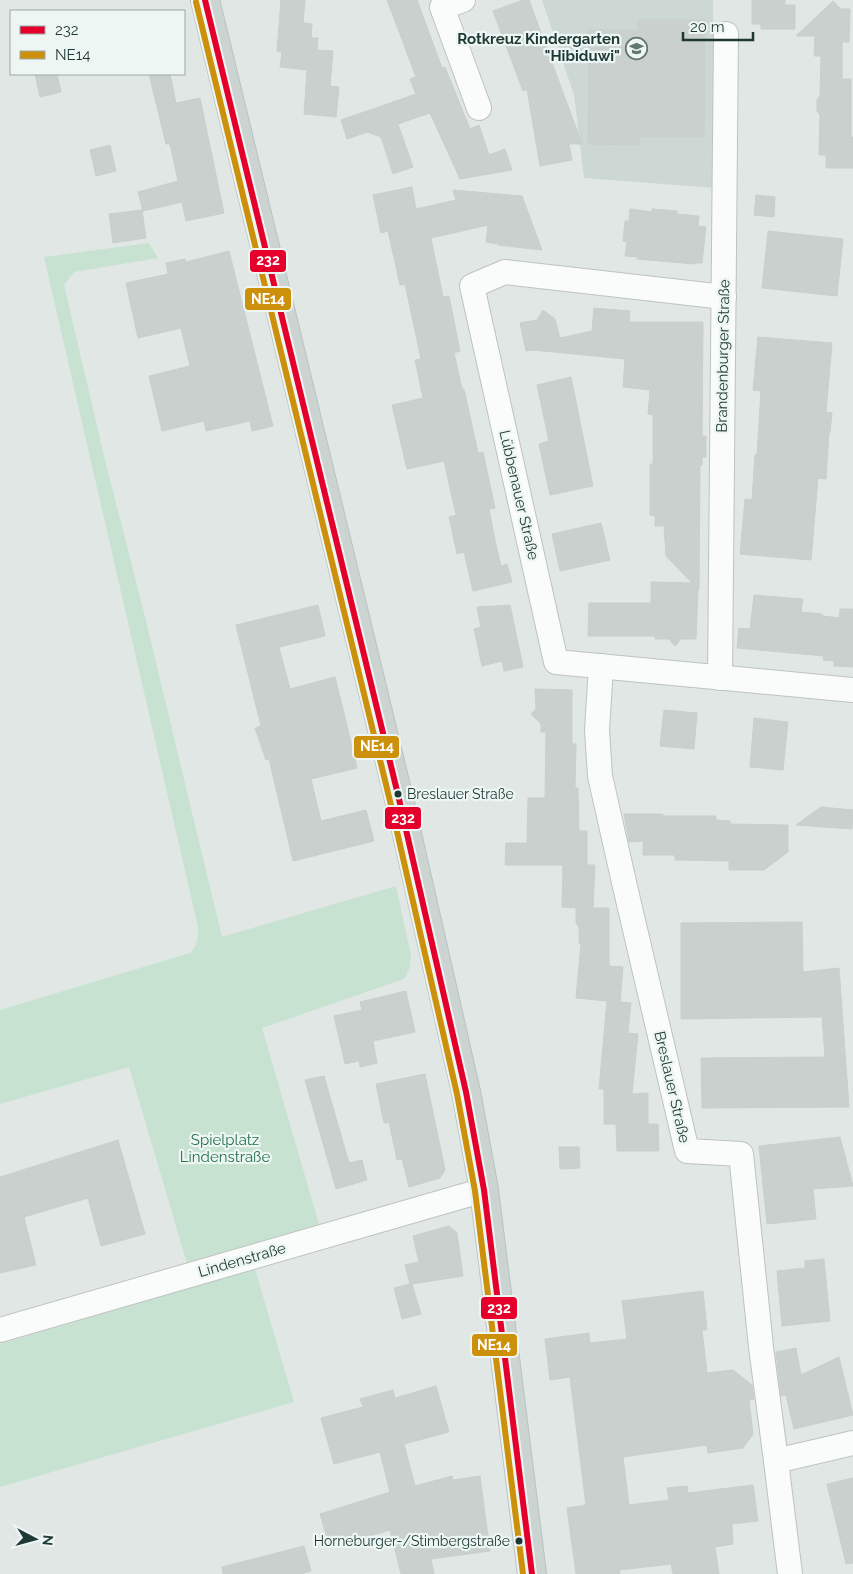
<svg xmlns="http://www.w3.org/2000/svg" width="853" height="1574" viewBox="0 0 853 1574" font-family="Raleway,sans-serif">
<rect width="100%" height="100%" fill="#e0e7e4"/>
<polygon fill="#cdd8d4" points="542,0 713,0 715,188 584,178 574,95"/>
<g fill="#c8e2d2">
<path d="M 149,243 L 158,258 L 74,272 L 64,285 L 105,460 L 145,617 L 222,937 L 396,886 L 411,956 L 410,967 L 404,979 L 262,1028 L 321,1231 L 189,1270 L 129,1067 L 0,1104 L 0,1010 L 190,953 C 198,945 198,938 198,927 L 44,257 Z"/>
<polygon points="255,1269 294,1402 0,1487 0,1344"/>
</g>
<g fill="#cad0ce" stroke="#c9cfcd">
<polygon points="281,0 305,0 303,23 312,24 311,38 318,38 317,50 333,51 330,86 339,87 336,117 304,114 307,70 280,67 282,52 277,51"/>
<polygon points="387,0 417,0 442,68 445,67 470,129 479,125 489,155 505,149 512,170 460,179 430,113 398,124 413,167 393,174 381,137 367,132 347,139 341,120 416,94 410,79 416,77"/>
<polygon points="523,0 529,0 582,144 569,144 572,160 540,166 527,89 523,91 493,11"/>
<polygon points="752,0 785,0 785,5 795,5 795,29 761,29 761,24 752,24"/>
<polygon points="833,1 841,9 850,9 849,42 842,42 842,79 851,79 851,137 853,137 853,168 826,168 826,155 819,155 820,115 817,111 817,100 820,96 821,56 814,56 815,36 796,36"/>
<polygon points="638,20 705,20 704,137 639,137 639,145 588,144 589,30 638,30"/>
<polygon points="35,74 57,74 61,92 40,97"/>
<polygon points="149,74 170,74 176,103 200,98 224,213 186,221 182,202 143,211 138,192 178,181 170,144 166,144"/>
<polygon points="110,145 116,171 96,176 90,150"/>
<polygon points="412,187 416,209 456,200 453,190 522,196 542,250 498,245 498,244 486,242 488,225 431,238 443,297 449,296 460,351 454,353 462,389 464,389 478,453 483,452 495,508 489,509 496,545 501,566 507,564 512,582 473,591 464,552 457,554 449,517 456,515 444,461 407,469 392,405 423,398 415,360 421,359 405,284 400,285 388,231 381,233 373,195"/>
<polygon points="756,195 775,197 774,217 754,215"/>
<polygon points="630,209 652,212 652,209 677,211 677,214 699,216 698,226 706,227 702,263 694,263 694,264 637,259 638,257 625,256 627,242 623,241 625,221 629,221"/>
<polygon points="142,210 146,238 113,243 109,214"/>
<polygon points="768,231 843,239 837,296 762,288"/>
<polygon points="229,251 273,426 252,431 250,421 206,431 204,421 162,431 149,376 190,366 181,328 138,338 126,283 168,274 166,263 185,259 186,262"/>
<polygon points="594,308 630,311 629,322 703,322 702,436 706,436 706,457 702,457 702,465 700,465 699,590 698,589 696,639 681,639 675,646 669,639 655,639 655,636 588,636 589,603 651,603 651,582 692,583 666,556 664,526 655,526 655,516 650,515 650,464 653,464 653,415 648,414 650,390 623,387 625,359 533,350 526,351 520,323 537,320 543,310 555,319 560,338 592,331"/>
<polygon points="758,337 832,343 826,412 832,413 830,433 829,432 826,479 818,478 811,560 740,554 745,499 752,500 755,455 757,455 761,391 753,390"/>
<polygon points="571,377 593,486 550,495 539,444 549,441 537,385"/>
<polygon points="601,523 610,560 560,571 552,534"/>
<polygon points="754,595 803,599 801,612 822,614 823,616 839,618 840,609 853,609 853,667 834,666 834,661 823,660 824,656 737,648 739,628 750,629"/>
<polygon points="318,605 325,636 279,647 290,689 335,677 342,705 357,768 311,779 321,821 366,810 374,841 293,861 269,759 266,760 255,728 261,726 236,625"/>
<polygon points="510,605 523,667 504,671 502,661 482,666 474,629 481,627 477,607"/>
<polygon points="535,689 572,690 572,744 576,744 575,788 578,788 579,831 587,831 587,865 595,865 593,908 609,908 609,966 623,967 620,1002 631,1003 628,1033 638,1034 632,1094 648,1093 648,1124 658,1124 659,1151 617,1151 616,1124 604,1124 604,1089 599,1089 607,1001 576,998 581,943 579,943 579,927 576,923 576,908 562,907 563,865 505,865 506,843 527,843 528,798 545,798 546,732 541,732 541,724 531,714 536,709"/>
<polygon points="664,710 697,713 694,749 660,746"/>
<polygon points="754,718 788,722 783,770 750,767"/>
<polygon points="821,807 853,810 852,829 796,825"/>
<polygon points="624,814 663,814 663,816 716,816 716,820 730,821 730,824 788,825 788,852 764,870 729,870 729,861 675,860 675,855 643,855 643,841 629,842"/>
<polygon points="802,922 803,972 839,968 849,1107 702,1108 701,1058 825,1057 822,1017 681,1019 681,923"/>
<polygon points="406,991 415,1032 373,1041 377,1063 360,1067 359,1061 345,1064 334,1016 362,1010 360,1002"/>
<polygon points="425,1074 445,1170 440,1178 409,1187 402,1159 397,1160 389,1122 384,1123 376,1084"/>
<polygon points="324,1076 349,1163 362,1160 367,1180 336,1189 305,1080"/>
<polygon points="840,1137 853,1186 813,1189 816,1219 767,1224 759,1146"/>
<polygon points="118,1140 145,1234 101,1246 88,1198 24,1217 36,1265 0,1273 0,1177"/>
<polygon points="559,1147 579,1147 580,1168 560,1169"/>
<polygon points="449,1226 457,1233 463,1276 412,1284 421,1314 402,1319 394,1288 410,1284 405,1265 419,1262 413,1236"/>
<polygon points="824,1259 830,1321 782,1326 777,1271 805,1268 805,1261"/>
<polygon points="703,1291 707,1330 702,1330 707,1373 733,1370 752,1385 754,1399 749,1400 753,1434 743,1448 708,1453 707,1445 623,1457 629,1505 669,1500 667,1488 687,1486 688,1493 753,1485 758,1521 732,1524 733,1544 715,1547 719,1574 673,1574 671,1564 619,1570 620,1574 576,1574 567,1508 586,1505 570,1377 550,1380 545,1339 589,1333 590,1343 627,1339 622,1301"/>
<polygon points="796,1348 801,1375 839,1357 853,1415 794,1429 786,1395 781,1396 776,1352"/>
<polygon points="436,1386 449,1432 404,1444 415,1486 452,1476 453,1480 480,1476 490,1551 431,1559 434,1574 401,1574 390,1530 330,1548 320,1514 390,1492 380,1452 334,1464 321,1418 363,1407 360,1399 393,1390 395,1398"/>
<polygon points="853,1478 853,1563 846,1564 827,1484"/>
<polygon points="304,1546 311,1571 301,1574 223,1574 222,1567"/>
</g>
<g fill="none" stroke-linecap="round" stroke-linejoin="round">
<defs>
<g id="minor">
<polyline points="463,0 442,7 479,108"/>
<polyline points="724,297 505,272 472,286 556,662 853,690"/>
<polyline points="601,666 597,730 600,776 626,891 687,1151 741,1154 761,1347 776,1461 853,1443"/>
<polyline points="720,678 726,34"/>
<polyline points="0,1330 484,1190"/>
<polyline points="776,1461 790,1574"/>
</g>
<polyline id="major" points="205,0 399,799 466,1092 484,1190 532,1574"/>
</defs>
<use href="#minor" stroke="#bdc3c1" stroke-width="26"/>
<use href="#major" stroke="#bac3c2" stroke-width="30"/>
<use href="#minor" stroke="#fafbfb" stroke-width="24"/>
<use href="#major" stroke="#ccd4d2" stroke-width="28"/>
<defs>
<polyline id="bus-1" points="205,0 399,799 466,1092 484,1190 532,1574"/>
<polyline id="bus-2" points="196,2 390,801 457,1094 475,1191 523,1574"/>
</defs>
<use href="#bus-1" stroke="#edf6f3" stroke-width="10"/>
<use href="#bus-2" stroke="#edf6f3" stroke-width="10"/>
<use href="#bus-1" stroke="#e4002b" stroke-width="6"/>
<use href="#bus-2" stroke="#cc900b" stroke-width="6"/>
</g>
<defs>
<symbol id="school-ring" viewBox="-11 -11 22 22"><circle r="9.5" fill="#edf6f3" stroke="#627672" stroke-width="1.5"/><path d="M0-5L7-2L0 1L-7-2ZM-4 1L0 2.5L4 1V4Q0 6-4 4Z" fill="#627672"/></symbol>
</defs>
<g fill-rule="evenodd">
<use href="#school-ring" x="624" y="36" width="25" height="25"/>
</g>
<g fill="#1e3935" stroke="#edf6f3" stroke-width="2">
<circle cx="398" cy="794" r="4.5"/>
<circle cx="519" cy="1541" r="4.5"/>
</g>
<g text-anchor="middle" dominant-baseline="central" stroke-width="4.5" stroke-linejoin="round" paint-order="stroke">
<g font-size="14" fill="#1e3935" stroke="#edf6f3" text-anchor="start">
<text x="407" y="794">Breslauer Straße</text>
<text x="510" y="1541" text-anchor="end">Horneburger-/Stimbergstraße</text>
</g>
<g font-size="15" font-weight="bold" fill="#1e3935" stroke="#edf6f3" text-anchor="end">
<text x="620" y="39">Rotkreuz Kindergarten<tspan x="620" dy="17">"Hibiduwi"</tspan></text>
</g>
<g font-size="15" fill="#1e3935" stroke="#edf6f3">
<text transform="translate(723 356) rotate(-89)">Brandenburger Straße</text>
<text transform="translate(519 495) rotate(77)">Lübbenauer Straße</text>
<text transform="translate(672 1087) rotate(77)">Breslauer Straße</text>
<text transform="translate(242 1260) rotate(-16)">Lindenstraße</text>
</g>
<g font-size="15" fill="#26724b" stroke="#edf6f3">
<text x="225" y="1140">Spielplatz<tspan x="225" dy="17">Lindenstraße</tspan></text>
</g>
</g>
<g stroke="#edf6f3" stroke-width="2">
<rect x="249" y="249" width="38" height="24" rx="5" fill="#e4002b"/>
<rect x="244" y="287" width="48" height="24" rx="5" fill="#cc900b"/>
<rect x="353" y="735" width="47" height="24" rx="5" fill="#cc900b"/>
<rect x="384" y="806" width="38" height="24" rx="5" fill="#e4002b"/>
<rect x="480" y="1296" width="38" height="24" rx="5" fill="#e4002b"/>
<rect x="471" y="1333" width="47" height="24" rx="5" fill="#cc900b"/>
</g>
<g font-size="14" text-anchor="middle" font-weight="bold" fill="#fff">
<text x="268" y="265">232</text>
<text x="268" y="304">NE14</text>
<text x="377" y="751">NE14</text>
<text x="403" y="823">232</text>
<text x="499" y="1313">232</text>
<text x="494" y="1350">NE14</text>
</g>
<rect x="10" y="10" width="175" height="65" fill="#edf6f3" stroke="#9aaaa7"/>
<rect x="20" y="26" width="25" height="8" fill="#e4002b" stroke="#9aaaa7"/>
<text x="55" y="35" font-size="15" fill="#1e3935">232</text>
<rect x="20" y="51" width="25" height="8" fill="#cc900b" stroke="#9aaaa7"/>
<text x="55" y="60" font-size="15" fill="#1e3935">NE14</text>
<g transform="translate(35 1539) rotate(96)" stroke="#edf6f3" stroke-width="4" paint-order="stroke">
<path d="M0-4L9 19L0 12L-9 19Z" fill="#1e3935"/>
<text y="-8" font-size="14" font-weight="bold" text-anchor="middle" fill="#1e3935">N</text>
</g>
<path d="M683 32v8h70v-8" fill="none" stroke="#1e3935" stroke-width="2.5"/>
<text x="690" y="32" font-size="15" fill="#1e3935" stroke="#edf6f3" stroke-width="4" paint-order="stroke">20 m</text>
</svg>
